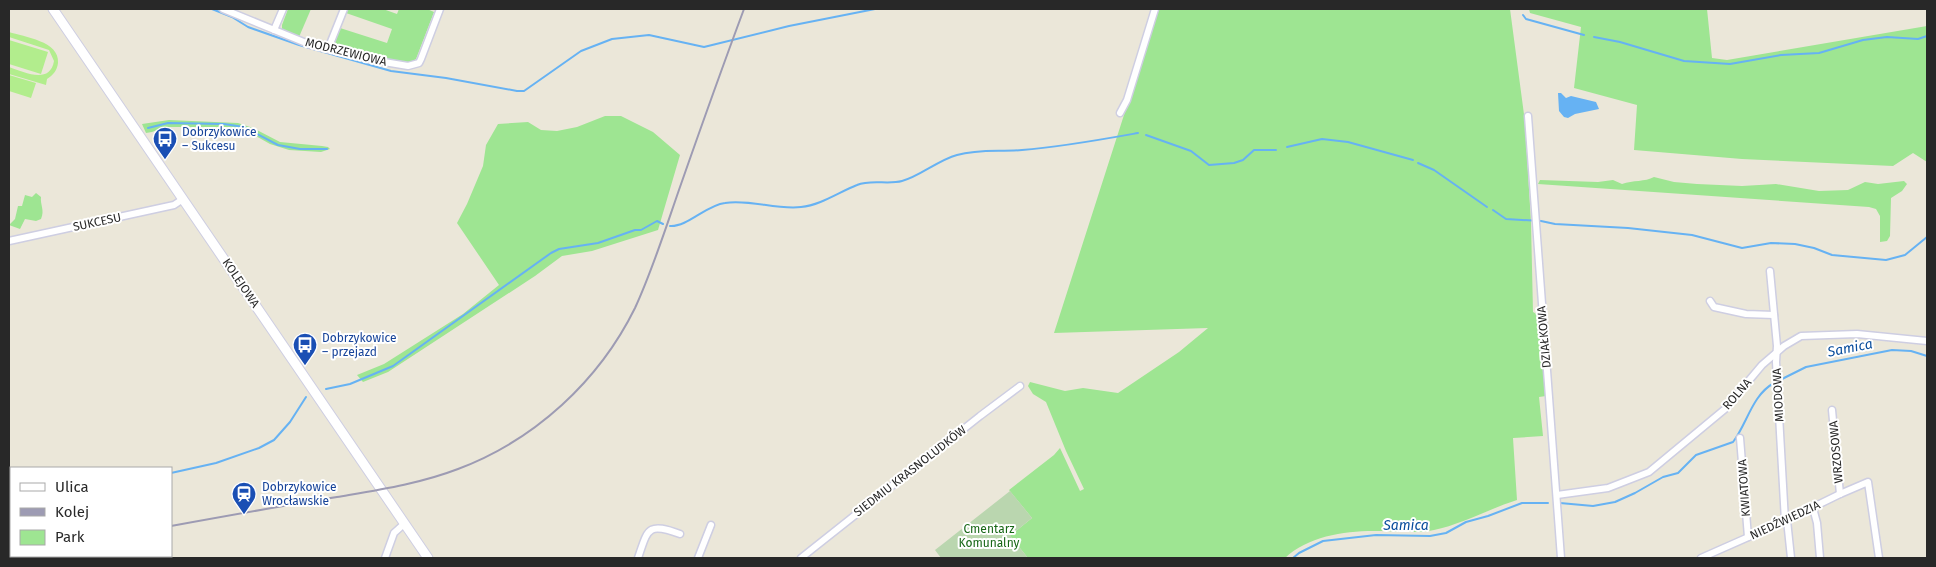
<svg xmlns="http://www.w3.org/2000/svg" width="1936" height="567" viewBox="0 0 1936 567" font-family="'Fira Sans',sans-serif">
<rect width="100%" height="100%" fill="#ebe7d9"/>
<g fill="#9ee592">
<polygon points="288,9 311,9 299,37 282,30 282,25"/>
<polygon points="348,9 383,9 397,14 399,9 427,9 434,12 416,59 408,64 333,48 332,44 338,28 340,28 387,43 392,29 346,13"/>
<path d="M 1158,9 L 1510,9 L 1525,122 L 1531,223 L 1533,312 L 1540,316 L 1546,396 L 1539,397 L 1543,436 L 1513,438 L 1517,500 C 1491,508 1460,525 1434,530 C 1417,534 1399,531 1381,531 C 1349,530 1309,535 1285,558 L 1028,558 L 1011,537 L 1011,535 L 1032,518 L 1009,490 L 1054,455 L 1060,448 L 1080,491 L 1084,489 L 1066,451 L 1046,402 L 1033,394 L 1028,386 L 1030,382 L 1065,391 L 1083,388 L 1118,393 L 1179,352 L 1208,328 L 1054,333 Z"/>
<polygon points="1529,9 1707,9 1712,58 1727,60 1927,26 1927,162 1913,153 1893,166 1742,159 1634,150 1637,105 1574,88 1581,27 1530,13"/>
<polygon points="605,116 621,116 653,132 680,155 658,230 592,251 562,256 535,276 388,372 363,382 357,375 384,364 463,314 499,285 457,223 467,204 483,166 486,145 498,124 528,122 541,130 557,131 577,127"/>
<polygon points="169,120 238,123 253,128 280,142 322,146 328,147 330,149 321,152 289,150 270,144 245,130 229,127 165,127 152,132 146,133 142,124"/>
<path d="M 1654,177 L 1674,182 L 1697,184 L 1742,186 L 1776,184 L 1819,191 L 1848,190 L 1865,182 L 1878,184 L 1904,181 L 1907,184 L 1902,191 L 1891,198 L 1890,236 L 1887,241 L 1880,242 L 1880,216 L 1876,209 L 1869,207 L 1538,184 L 1540,180 L 1598,182 L 1613,180 L 1622,184 C 1633,180 1645,182 1654,177 Z"/>
<path d="M 36,193 L 41,197 C 40,205 45,210 41,219 L 36,221 L 25,219 L 20,229 L 9,225 L 15,219 L 18,206 L 22,206 L 25,195 L 32,197 Z"/>
</g>
<polygon fill="#bad6af" points="1010,491 1032,518 1011,535 1011,537 1028,558 941,558 935,550"/>
<g fill="#b2ed8d">
<path d="M 9,32 C 24,37 60,41 58,63 C 57,71 53,75 47,79 L 46,85 L 9,74 L 9,67 C 24,72 50,85 54,61 L 49,50 L 9,37 Z"/>
<polygon points="9,40 48,52 41,74 9,64"/>
<polygon points="9,75 36,83 31,98 9,91"/>
</g>
<polygon fill="#66b2f3" points="1558,93 1561,93 1566,98 1571,96 1596,102 1599,109 1575,114 1568,118 1564,117 1559,111"/>
<g fill="none" stroke-linecap="round" stroke-linejoin="round">
<g stroke="#66b2f3" stroke-width="2">
<polyline points="212,9 232,17 248,27 299,45 391,71 446,78 517,91 524,91 581,51 612,39 649,35 704,47 789,26 875,9"/>
<polyline points="1523,15 1526,19 1584,35"/>
<polyline points="1594,37 1620,42 1684,61 1730,64 1781,55 1819,53 1863,40 1887,37 1918,39 1927,36"/>
<polyline points="148,128 168,123 224,124 244,127 278,145 300,149 327,149"/>
<polyline points="1146,135 1191,151 1209,165 1234,163 1243,160 1254,150 1276,150"/>
<polyline points="1287,147 1322,139 1348,142 1413,160"/>
<polyline points="1418,163 1434,170 1487,207"/>
<polyline points="1493,210 1506,219 1541,221 1555,224 1628,228 1692,235 1742,248 1771,243 1795,244 1814,248 1832,255 1886,260 1905,255 1927,237"/>
<path d="M 670,226 C 688,227 706,205 725,203 C 750,199 776,210 801,207 C 821,205 839,192 857,185 C 871,179 888,185 902,181 C 919,177 938,160 957,155 C 979,149 1000,152 1022,150 C 1061,147 1099,140 1138,133"/>
<polyline points="1780,380 1806,367 1892,350 1911,351 1927,356"/>
<polyline points="326,389 350,384 393,366 551,253 559,249 598,243 635,230 641,230 657,221 663,224"/>
<polyline points="171,473 216,463 259,448 274,440 290,422 306,397"/>
<polyline points="9,477 11,478"/>
<path d="M 1560,503 L 1593,506 L 1615,502 L 1635,493 L 1663,477 L 1678,473 L 1696,455 L 1733,442 C 1747,424 1752,395 1774,383"/>
<polyline points="1293,558 1299,553 1323,541 1376,535 1430,536 1446,533 1466,522 1488,516 1522,503 1548,503"/>
</g>
<defs>
<g id="street">
<polyline points="223,9 311,45 378,61 408,66 419,63 421,59 440,9"/>
<polyline points="274,30 283,9"/>
<polyline points="328,49 344,9"/>
<polyline points="1120,113 1127,100 1155,9"/>
<polyline points="1528,116 1561,558"/>
<polyline points="9,241 174,205 183,199"/>
<polyline points="1770,271 1777,346 1776,362 1785,521"/>
<polyline points="1710,301 1714,307 1746,314 1774,315"/>
<polyline points="1832,410 1840,494"/>
<polyline points="1740,438 1748,537"/>
<polyline points="1557,495 1608,488 1649,472 1725,409 1762,365 1784,346 1801,336 1857,334 1927,341"/>
<polyline points="1813,508 1817,523 1820,558"/>
<polyline points="1787,520 1791,558"/>
<polyline points="385,558 394,533 404,524"/>
<path d="M 638,558 C 648,529 647,522 680,534"/>
<polyline points="698,558 711,525"/>
<polyline points="801,558 980,416 1020,386"/>
<polyline points="1701,558 1787,520 1840,494 1868,482 1879,558"/>
</g>
<polyline id="secondary" points="53,9 428,558"/>
</defs>
<use href="#street" stroke="#cecee2" stroke-width="9"/>
<use href="#secondary" stroke="#cecee2" stroke-width="11"/>
<use href="#street" stroke="#fff" stroke-width="6"/>
<use href="#secondary" stroke="#fff" stroke-width="9"/>
<g stroke="#9d9bb3" stroke-width="2">
<path d="M 171,526 C 226,516 281,506 337,497 C 378,490 419,484 458,469 C 535,440 599,381 635,308 C 653,269 666,227 680,187 C 701,127 722,68 744,9"/>
<polyline points="12,558 26,556"/>
</g>
</g>
<defs>
<symbol id="bus-pin" viewBox="-11 -11 22 30"><path d="M0 17L-7.5 6A9.5 9.5 0 1 1 7.5 6Z" fill="#1a4fb4" stroke="#fff"/><path d="M-5-6H5V4H4V6H2V4H-2V6H-4V4H-5ZM-3.5-4V0h7V-4ZM-3.5 1.2v1.5H-2V1.2ZM2 1.2v1.5H3.5V1.2Z" fill="#fff"/></symbol>
<symbol id="station-pin" viewBox="-11 -11 22 30"><path d="M0 17L-7.5 6A9.5 9.5 0 1 1 7.5 6Z" fill="#1a4fb4" stroke="#fff"/><path d="M-3-6H3Q5-6 5-4V2Q5 4 3 4L4.5 6H3L1.5 4h-3L-3 6H-4.5L-3 4Q-5 4-5 2V-4Q-5-6-3-6ZM-3.5-4v3h7v-3ZM-3.5 1v1.5H-2V1ZM2 1v1.5H3.5V1Z" fill="#fff"/></symbol>
</defs>
<g fill-rule="evenodd">
<use href="#bus-pin" x="151" y="125" width="28" height="38"/>
<use href="#bus-pin" x="291" y="331" width="28" height="38"/>
<use href="#station-pin" x="230" y="480" width="28" height="38"/>
</g>
<g text-anchor="middle" dominant-baseline="central" stroke-width="4" stroke-linejoin="round" paint-order="stroke">
<g font-size="12" fill="#282828" stroke="#fff">
<text transform="translate(346 52) rotate(14)">MODRZEWIOWA</text>
<text transform="translate(97 222) rotate(-12)">SUKCESU</text>
<text transform="translate(241 283) rotate(56)">KOLEJOWA</text>
<text transform="translate(1544 337) rotate(-95)">DZIAŁKOWA</text>
<text transform="translate(1737 394) rotate(-49)">ROLNA</text>
<text transform="translate(1778 395) rotate(-93)">MIODOWA</text>
<text transform="translate(1836 452) rotate(-95)">WRZOSOWA</text>
<text transform="translate(910 471) rotate(-38)">SIEDMIU KRASNOLUDKÓW</text>
<text transform="translate(1744 488) rotate(-94)">KWIATOWA</text>
<text transform="translate(1785 520) rotate(-25)">NIEDŹWIEDZIA</text>
</g>
<g font-size="12" fill="#164399" stroke="#fff" text-anchor="start">
<text x="182" y="132">Dobrzykowice<tspan x="182" dy="14">– Sukcesu</tspan></text>
<text x="322" y="338">Dobrzykowice<tspan x="322" dy="14">– przejazd</tspan></text>
<text x="262" y="487">Dobrzykowice<tspan x="262" dy="14">Wrocławskie</tspan></text>
</g>
<g font-size="12" fill="#176716" stroke="#fff">
<text x="989" y="529">Cmentarz<tspan x="989" dy="14">Komunalny</tspan></text>
</g>
<g font-size="14" font-style="italic" fill="#074c9c" stroke="#fff">
<text transform="translate(1850 348) rotate(-11)">Samica</text>
<text x="1406" y="525">Samica</text>
</g>
</g>
<rect width="1936" height="567" fill="none" stroke="#282828" stroke-width="20"/>
<rect x="10" y="467" width="162" height="90" fill="#ffffff" stroke="#a9a9a9"/>
<rect x="20" y="483" width="25" height="8" fill="#ffffff" stroke="#a9a9a9"/>
<text x="55" y="492" font-size="15" fill="#282828">Ulica</text>
<rect x="20" y="508" width="25" height="8" fill="#9d9bb3" stroke="#a9a9a9"/>
<text x="55" y="517" font-size="15" fill="#282828">Kolej</text>
<rect x="20" y="530" width="25" height="15" fill="#9ee592" stroke="#a9a9a9"/>
<text x="55" y="542" font-size="15" fill="#282828">Park</text>
</svg>
